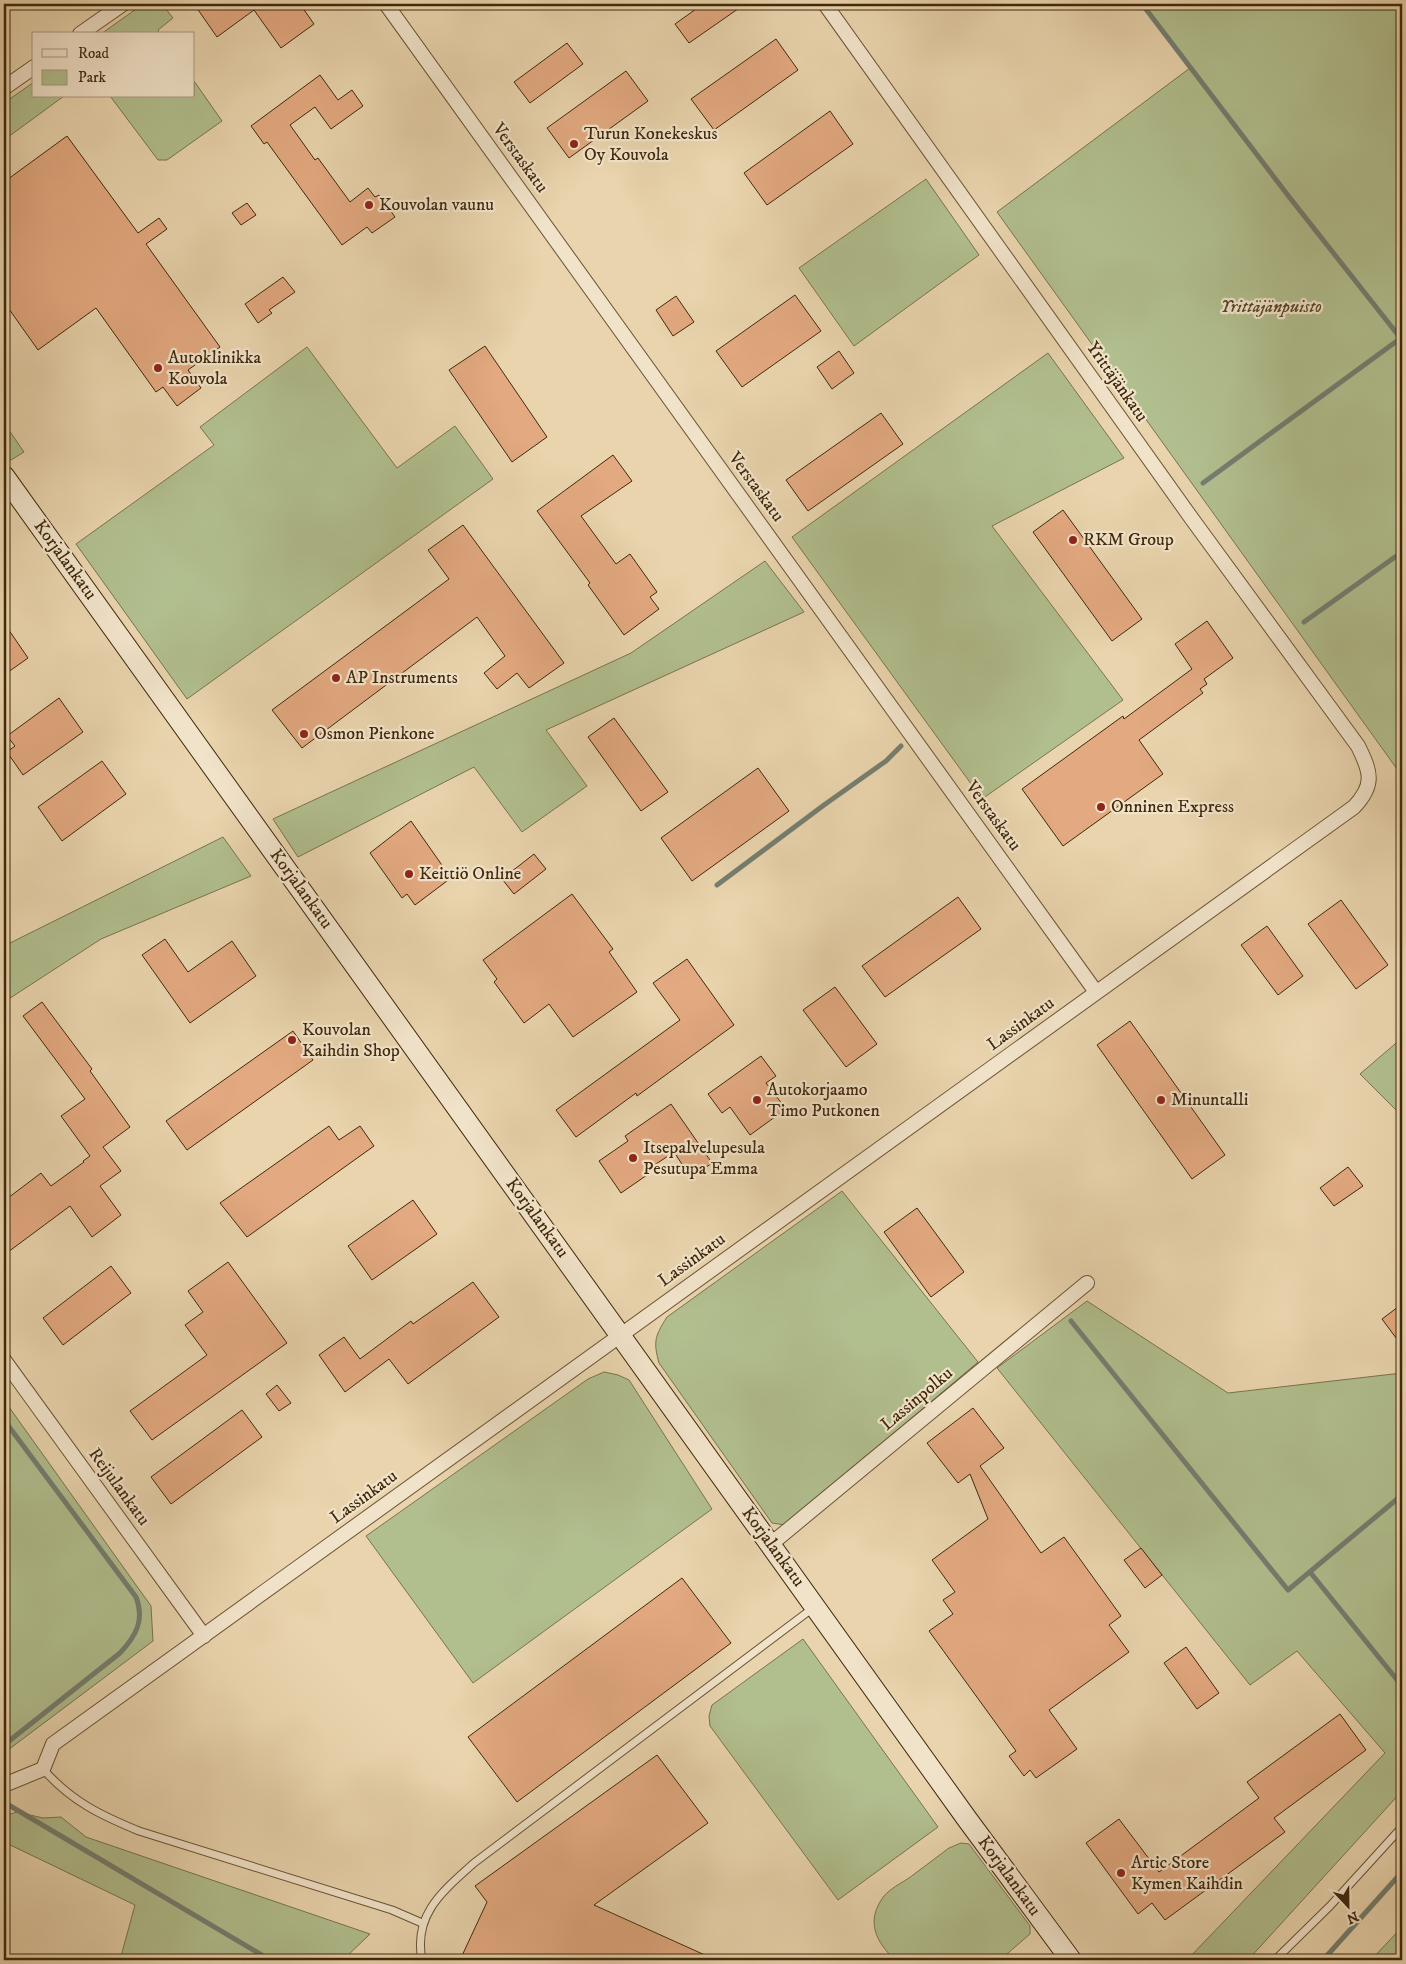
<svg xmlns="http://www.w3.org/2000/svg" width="1406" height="1964" viewBox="0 0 1406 1964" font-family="'IM FELL DW Pica',serif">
<rect width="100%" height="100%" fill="#e9d4ad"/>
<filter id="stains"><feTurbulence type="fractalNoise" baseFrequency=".004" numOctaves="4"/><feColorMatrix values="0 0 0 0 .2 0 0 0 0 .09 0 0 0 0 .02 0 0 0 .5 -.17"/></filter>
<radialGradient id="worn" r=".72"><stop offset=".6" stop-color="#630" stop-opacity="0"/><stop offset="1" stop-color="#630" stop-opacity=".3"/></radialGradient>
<g fill="#b1be8e" stroke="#78744d">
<polygon points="143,4 162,4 173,18 158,30 160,34 101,34"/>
<polygon points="1142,4 1402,4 1402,337 1401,338 1402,340 1402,776 997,212 1190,68"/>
<polygon points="194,81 222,121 167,160 158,160 110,96 194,96"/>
<polygon points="34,82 34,96 64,96 4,140 4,103"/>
<polygon points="926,179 979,255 854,346 799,268"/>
<polygon points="307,347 397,468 455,426 493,479 187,699 76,544 214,445 200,427"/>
<polygon points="1048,353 1124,458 992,526 1123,700 982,799 792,537"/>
<polygon points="4,423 24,452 11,460 4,455"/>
<polygon points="765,561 804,612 546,730 587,786 522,832 474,767 298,857 273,819 631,653"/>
<polygon points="223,837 251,876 101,939 4,1002 4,946"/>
<polygon points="1402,1038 1402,1116 1360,1074"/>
<path d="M 842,1191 L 978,1362 L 785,1525 L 772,1523 L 659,1363 C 653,1341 655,1336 667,1317 Z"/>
<polygon points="1087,1301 1228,1393 1402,1373 1402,1791 1248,1960 1187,1960 1385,1753 1297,1651 1250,1685 997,1368"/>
<polygon points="604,1372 618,1375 629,1380 712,1509 473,1683 366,1536 588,1379"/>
<polygon points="4,1400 151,1606 153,1641 4,1753"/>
<polygon points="803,1639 938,1827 838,1900 710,1726 709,1716 712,1705"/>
<polygon points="17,1812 43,1818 61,1817 86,1837 370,1934 343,1960 120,1960 135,1905 4,1842 4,1816"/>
<path d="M 961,1843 L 969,1844 L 1030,1926 L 1030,1934 L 1000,1960 L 895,1960 C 876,1942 865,1921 884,1896 C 890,1889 901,1883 909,1878 C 922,1868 936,1858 949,1848 Z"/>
<polygon points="1402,1927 1402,1960 1371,1960"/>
</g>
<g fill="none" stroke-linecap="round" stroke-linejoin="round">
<g stroke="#757e70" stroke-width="5">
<polyline points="1142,4 1290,198 1402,340"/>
<polyline points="1203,483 1401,338"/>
<polyline points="1304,622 1402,552"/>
<polyline points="717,885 824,805 886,761 901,746"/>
<polyline points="1071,1321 1288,1590 1402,1495"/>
<path d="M 4,1420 L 136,1597 C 145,1620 136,1636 120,1653 L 4,1745"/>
<polyline points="1310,1572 1402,1686"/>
<polyline points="7,1804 270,1960"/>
<polyline points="1323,1960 1402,1872"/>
</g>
</g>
<g fill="#e3a980" stroke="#40290c">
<polygon points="194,4 300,4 314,24 281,48 254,10 217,37"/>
<polygon points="703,4 745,4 689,43 675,24"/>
<polygon points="776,39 798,70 714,130 691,99"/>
<polygon points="567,43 583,64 530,103 514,82"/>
<polygon points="626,71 648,101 569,158 547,128"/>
<polygon points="320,75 338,100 352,90 363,106 331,129 315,107 290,125 315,160 318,158 350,202 368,188 375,197 379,195 395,217 372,233 367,227 342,245 267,142 264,144 251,126"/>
<polygon points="830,111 853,144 767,205 744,173"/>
<polygon points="67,136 138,233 159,218 167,229 146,244 220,347 188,370 201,388 177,406 163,387 156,392 96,308 38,350 4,302 4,182"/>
<polygon points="247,203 256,215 241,225 232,213"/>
<polygon points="283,277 295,292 269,310 272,313 258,323 245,304"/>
<polygon points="795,295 821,331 742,387 716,351"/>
<polygon points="676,296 694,322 673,336 656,310"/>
<polygon points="485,346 547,437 512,462 449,370"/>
<polygon points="839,351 854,373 832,389 817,367"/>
<polygon points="881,413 903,444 808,511 786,480"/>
<polygon points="613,455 632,481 581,516 616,564 630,554 657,592 650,597 659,609 624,635 588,585 590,583 537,511"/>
<polygon points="1063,510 1142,619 1112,641 1033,532"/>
<polygon points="463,525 564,663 529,688 517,673 497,689 484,673 505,656 477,617 302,748 272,710 449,579 428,550"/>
<polygon points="1207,621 1233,658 1204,679 1207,684 1200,689 1203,693 1139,740 1163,774 1063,846 1022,789 1123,716 1124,719 1192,669 1175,644"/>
<polygon points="4,623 28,658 4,675"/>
<polygon points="59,698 83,732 23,775 7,752 15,746 7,736"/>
<polygon points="614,718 668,792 641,811 588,737"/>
<polygon points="102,761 126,794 62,841 38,807"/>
<polygon points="758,768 789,811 692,881 661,838"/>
<polygon points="411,821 451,878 415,905 407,894 402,898 370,853"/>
<polygon points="534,854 546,869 514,894 502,879"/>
<polygon points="572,894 613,949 609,952 637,992 573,1037 549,1004 524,1023 494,982 497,979 483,960"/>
<polygon points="958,897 981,929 885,997 862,966"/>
<polygon points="1341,900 1388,965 1356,989 1308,924"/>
<polygon points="1267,926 1303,976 1278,995 1241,945"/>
<polygon points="165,939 188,972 232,941 256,976 190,1023 142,955"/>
<polygon points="687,959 734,1025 637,1096 636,1093 576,1137 556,1110 680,1020 653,983"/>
<polygon points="835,987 877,1044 846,1067 803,1010"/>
<polygon points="42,1002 92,1069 90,1071 130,1127 103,1147 121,1171 100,1186 121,1215 92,1237 70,1206 4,1255 4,1201 41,1173 51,1186 84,1162 83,1161 90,1156 61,1116 85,1099 23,1016"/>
<polygon points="1130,1021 1225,1155 1192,1179 1097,1045"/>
<polygon points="293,1031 313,1060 187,1150 166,1121"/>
<polygon points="761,1056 776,1076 766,1083 786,1109 750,1135 730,1107 722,1113 708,1094"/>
<polygon points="671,1104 712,1163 691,1178 674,1152 647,1170 650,1173 621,1193 599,1161 628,1141 625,1136"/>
<polygon points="329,1126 339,1140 360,1126 374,1146 247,1237 220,1203"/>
<polygon points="1348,1167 1363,1186 1334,1206 1320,1188"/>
<polygon points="413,1200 437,1234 372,1280 348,1246"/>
<polygon points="917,1208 964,1272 931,1297 884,1232"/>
<polygon points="228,1262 287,1343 152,1440 130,1411 207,1355 185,1325 203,1312 188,1291"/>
<polygon points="111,1266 131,1293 63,1345 43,1318"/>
<polygon points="473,1282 499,1317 408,1384 389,1359 345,1392 319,1355 344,1337 360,1359 411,1321 413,1324"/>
<polygon points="1402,1304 1402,1346 1382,1319"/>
<polygon points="277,1385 291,1403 279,1411 266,1394"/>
<polygon points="973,1408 1004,1448 980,1466 1041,1553 1064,1537 1121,1616 1109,1625 1129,1652 1049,1710 1077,1749 1036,1778 1030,1770 1024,1776 1009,1756 1016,1751 929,1631 953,1614 943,1600 955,1592 932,1560 988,1519 970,1474 958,1483 927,1443"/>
<polygon points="242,1410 262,1437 171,1504 151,1477"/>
<polygon points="1141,1548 1162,1575 1145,1588 1124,1560"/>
<polygon points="682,1578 731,1643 517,1802 468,1737"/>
<polygon points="1186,1647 1219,1693 1197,1709 1164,1663"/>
<polygon points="1340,1714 1366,1750 1274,1818 1285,1832 1165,1920 1152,1903 1138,1914 1086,1843 1119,1819 1159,1872 1259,1798 1247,1782"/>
<polygon points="657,1755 708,1823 594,1905 716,1960 460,1960 487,1902 475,1886"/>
</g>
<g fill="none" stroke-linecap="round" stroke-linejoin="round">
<defs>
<g id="lane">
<path d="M 43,1769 C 71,1801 100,1815 139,1831 L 392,1910 L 422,1923"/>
<path d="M 422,1960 C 413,1914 443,1891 474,1863 L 813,1608"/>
<polyline points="1275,1960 1330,1906 1402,1827"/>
</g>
<g id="street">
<polyline points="386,4 1096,992"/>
<polyline points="80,34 123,4"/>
<polyline points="4,88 34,67"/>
<polyline points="4,1360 204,1636"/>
<polyline points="771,1544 1087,1283"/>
<path d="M 4,1785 L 43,1769 L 53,1744 L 1354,807 C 1375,785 1371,772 1358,746 L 1192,519 L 825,4"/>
</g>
<polyline id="secondary" points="4,476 967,1819 1071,1960"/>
</defs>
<use href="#lane" stroke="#6a5434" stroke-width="9"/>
<use href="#street" stroke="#6a5434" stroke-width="16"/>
<use href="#secondary" stroke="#40290c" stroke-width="22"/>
<use href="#lane" stroke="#f1e3ca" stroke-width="7"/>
<use href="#street" stroke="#f1e3ca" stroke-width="14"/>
<use href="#secondary" stroke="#f1e3ca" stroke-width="20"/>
</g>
<g fill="#8f2418" stroke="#f1e3ca" stroke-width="2">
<circle cx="574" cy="144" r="5"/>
<circle cx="369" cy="205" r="5"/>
<circle cx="158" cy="368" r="5"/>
<circle cx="1073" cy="540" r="5"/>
<circle cx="336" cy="678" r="5"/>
<circle cx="304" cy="734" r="5"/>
<circle cx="1101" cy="807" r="5"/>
<circle cx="409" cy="874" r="5"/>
<circle cx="292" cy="1040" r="5"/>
<circle cx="757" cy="1100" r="5"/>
<circle cx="1161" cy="1100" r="5"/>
<circle cx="633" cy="1158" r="5"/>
<circle cx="1121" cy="1873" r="5"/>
</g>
<g text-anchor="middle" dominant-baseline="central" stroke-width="4.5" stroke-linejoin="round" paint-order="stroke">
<g font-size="18" fill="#40290c" stroke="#f1e3ca" text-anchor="start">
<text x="584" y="134">Turun Konekeskus<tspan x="584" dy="21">Oy Kouvola</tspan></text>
<text x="379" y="205">Kouvolan vaunu</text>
<text x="168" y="358">Autoklinikka<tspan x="168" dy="21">Kouvola</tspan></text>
<text x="1083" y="540">RKM Group</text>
<text x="346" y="678">AP Instruments</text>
<text x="314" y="734">Osmon Pienkone</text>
<text x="1111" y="807">Onninen Express</text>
<text x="419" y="874">Keittiö Online</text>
<text x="302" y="1030">Kouvolan<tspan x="302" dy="21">Kaihdin Shop</tspan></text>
<text x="767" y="1090">Autokorjaamo<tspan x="767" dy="21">Timo Putkonen</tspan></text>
<text x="1171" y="1100">Minuntalli</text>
<text x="643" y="1148">Itsepalvelupesula<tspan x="643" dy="21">Pesutupa Emma</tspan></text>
<text x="1131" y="1863">Artic Store<tspan x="1131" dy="21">Kymen Kaihdin</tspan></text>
</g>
<g font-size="18" fill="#40290c" stroke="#f1e3ca">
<text transform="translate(520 158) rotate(54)">Verstaskatu</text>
<text transform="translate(1117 382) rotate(55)">Yrittäjänkatu</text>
<text transform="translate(756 487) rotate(54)">Verstaskatu</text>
<text transform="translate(65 560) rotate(54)">Korjalankatu</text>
<text transform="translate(993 816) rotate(54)">Verstaskatu</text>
<text transform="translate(301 889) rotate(54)">Korjalankatu</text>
<text transform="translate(1021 1024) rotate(-36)">Lassinkatu</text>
<text transform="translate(537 1218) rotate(54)">Korjalankatu</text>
<text transform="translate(692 1260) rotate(-36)">Lassinkatu</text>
<text transform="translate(917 1399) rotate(-40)">Lassinpolku</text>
<text transform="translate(119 1487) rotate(54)">Reijulankatu</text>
<text transform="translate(364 1497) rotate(-36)">Lassinkatu</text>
<text transform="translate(773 1547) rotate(54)">Korjalankatu</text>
<text transform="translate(1009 1876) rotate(54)">Korjalankatu</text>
</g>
<g font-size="18" font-style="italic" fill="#574726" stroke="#f1e3ca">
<text x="1271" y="307">Yrittäjänpuisto</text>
</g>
</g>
<rect width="1406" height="1964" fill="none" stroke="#e9d4ad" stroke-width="20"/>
<rect x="5" y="5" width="1396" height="1954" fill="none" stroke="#40290c" stroke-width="2.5"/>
<rect x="10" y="10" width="1386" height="1944" fill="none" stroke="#40290c"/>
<rect x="32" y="32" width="162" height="65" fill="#f1e3ca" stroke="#aa997e"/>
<rect x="42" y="49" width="25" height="8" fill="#f1e3ca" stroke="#aa997e"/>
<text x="78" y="58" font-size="15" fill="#40290c">Road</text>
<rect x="42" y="70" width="25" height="15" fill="#b1be8e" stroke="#aa997e"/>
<text x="78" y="82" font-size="15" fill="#40290c">Park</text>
<g transform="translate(1348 1906) rotate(158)" stroke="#f1e3ca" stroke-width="4" paint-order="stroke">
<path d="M0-4L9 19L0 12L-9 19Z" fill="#40290c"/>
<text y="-8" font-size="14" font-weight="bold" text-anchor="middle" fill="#40290c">N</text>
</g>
<rect width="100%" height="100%" filter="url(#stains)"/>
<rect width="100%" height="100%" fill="url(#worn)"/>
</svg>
